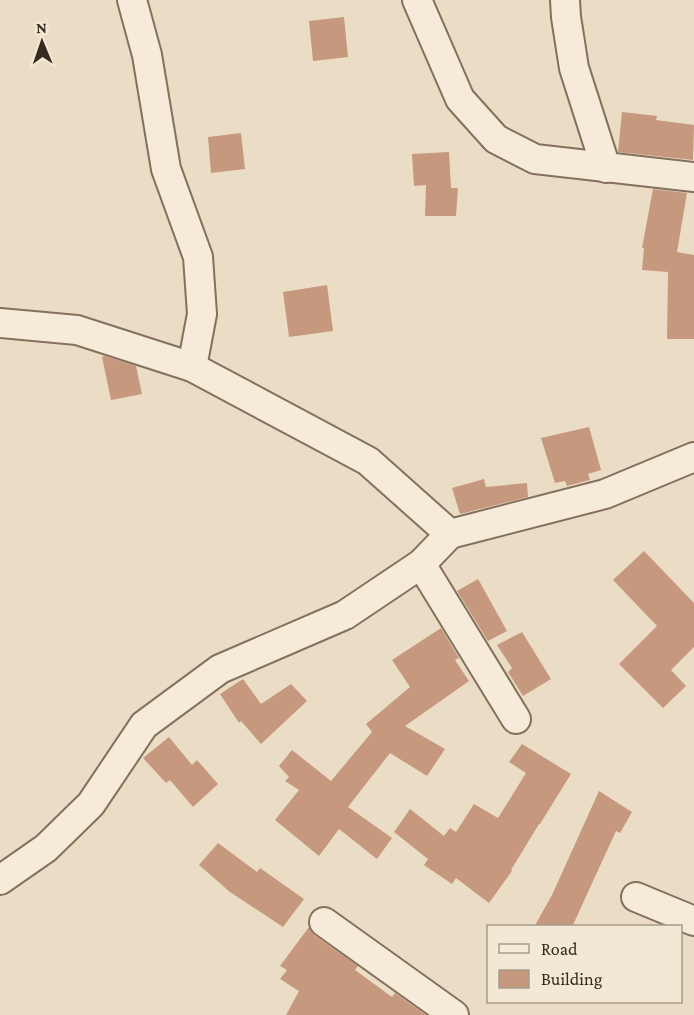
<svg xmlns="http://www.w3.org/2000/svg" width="694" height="1015" viewBox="0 0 694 1015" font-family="'Crimson Pro',serif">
<rect width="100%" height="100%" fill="#ebddc5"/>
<g fill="#c6987e">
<polygon points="344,17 348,57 313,61 309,21"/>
<polygon points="622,112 657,116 656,120 694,125 693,160 618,152"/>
<polygon points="241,133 245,169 211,173 208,137"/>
<polygon points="449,152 451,188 458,188 456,216 425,216 426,185 414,186 412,154"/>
<polygon points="653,189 687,193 677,252 694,255 694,339 667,339 668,272 642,270 644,248 642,248"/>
<polygon points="327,285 333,331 289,337 283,292"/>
<polygon points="105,356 136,366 142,394 111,400 102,357"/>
<polygon points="589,427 601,470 588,474 590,480 567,486 565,481 555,483 541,438"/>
<polygon points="484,479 486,487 527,483 528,497 460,514 452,488"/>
<polygon points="644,551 694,603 694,647 671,670 686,686 663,708 619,664 657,626 613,580"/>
<polygon points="478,579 507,631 488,641 457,591"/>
<polygon points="441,628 459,658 455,660 469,681 405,726 445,749 427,776 390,753 348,807 392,838 377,859 339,829 319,856 275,820 299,790 285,781 289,777 279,766 292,750 331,781 372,732 366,724 410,687 392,660"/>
<polygon points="522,632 551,679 523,696 508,672 512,668 497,645"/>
<polygon points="243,679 261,704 291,684 307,701 261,744 241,721 239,723 220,694"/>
<polygon points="169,737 192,765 197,760 218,784 193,807 170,780 166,783 143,758"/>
<polygon points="522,744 571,774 540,824 539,824 511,870 512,871 489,903 456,878 452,884 424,865 428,859 394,832 410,809 444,836 450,828 456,832 474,804 498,818 526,773 509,762"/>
<polygon points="599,791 632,812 620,833 616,831 572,927 534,927 552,895"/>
<polygon points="218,843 257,872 260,868 304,899 283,927 230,892 199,865"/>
<polygon points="309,927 314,935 358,966 355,970 392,997 395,993 426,1015 286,1015 299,991 280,979 287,970 280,966"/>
</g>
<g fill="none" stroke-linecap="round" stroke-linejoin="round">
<defs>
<g id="street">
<polyline points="132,0 147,55 166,169 198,257 202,314 192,367"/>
<polyline points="417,0 460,99 496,139 535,159 694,177"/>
<polyline points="565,0 566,17 574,68 606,168"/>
<polyline points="0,323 77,330 192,367 368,461 450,534"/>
<polyline points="421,564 516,719"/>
<polyline points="0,880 46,848 91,804 144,725 220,669 345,615 421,564 450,534 605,494 694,457"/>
<polyline points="636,897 694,921"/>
<polyline points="324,922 454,1015"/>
</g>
</defs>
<use href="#street" stroke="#84705c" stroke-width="32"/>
<use href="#street" stroke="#f6ebd8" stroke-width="28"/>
</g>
<rect x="487" y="925" width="195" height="78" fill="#f3e8d4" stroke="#a79c8c" stroke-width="1.5"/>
<rect x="499" y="944" width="30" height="9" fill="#f6ebd8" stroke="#a79c8c" stroke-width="1.5"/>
<text x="541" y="955" font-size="18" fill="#36291f">Road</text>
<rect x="499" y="970" width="30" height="18" fill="#c6987e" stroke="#a79c8c" stroke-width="1.5"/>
<text x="541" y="985" font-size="18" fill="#36291f">Building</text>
<g transform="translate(42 42) rotate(358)" stroke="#f3e8d4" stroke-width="4.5" paint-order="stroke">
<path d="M0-4.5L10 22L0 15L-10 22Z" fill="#36291f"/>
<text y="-9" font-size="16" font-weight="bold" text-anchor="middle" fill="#36291f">N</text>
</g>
</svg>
